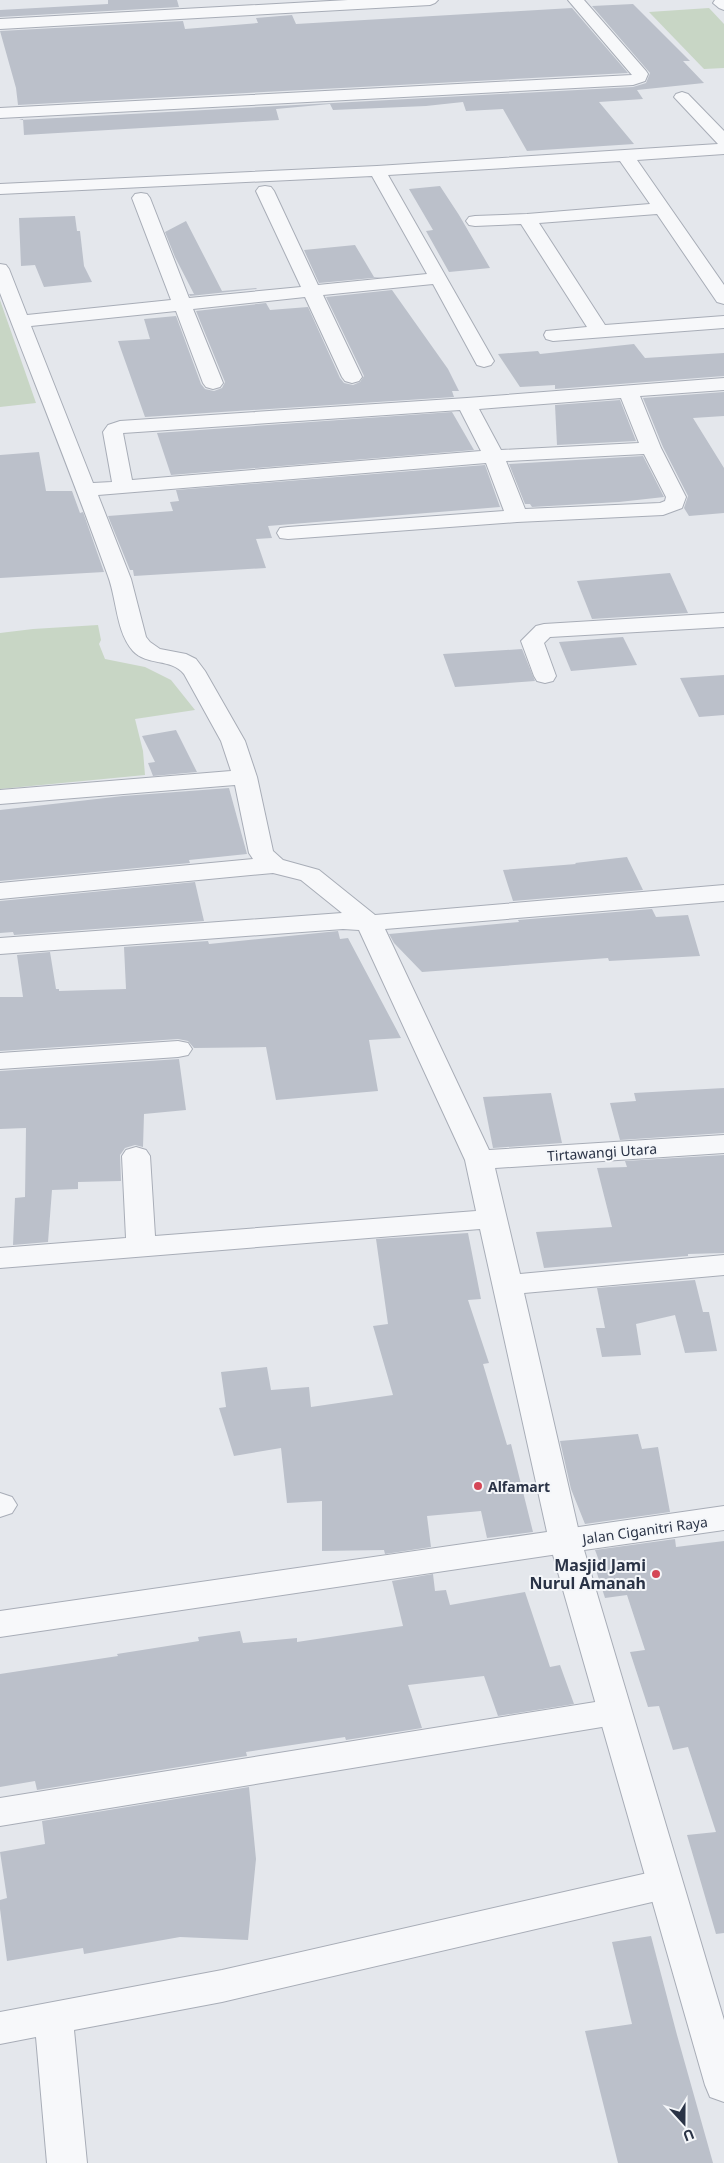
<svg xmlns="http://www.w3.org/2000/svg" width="724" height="2163" viewBox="0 0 724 2163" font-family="'Noto Sans',sans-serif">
<rect width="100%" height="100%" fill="#e4e7ec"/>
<g fill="#c8d6c5">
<polygon points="709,8 724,24 724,68 704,69 649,12"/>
<polygon points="0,300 36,403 0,407"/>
<polygon points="98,625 101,640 99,644 105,659 145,667 171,680 195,710 135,719 143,751 145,775 0,789 0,633 33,629"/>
</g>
<g fill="#bbc0ca">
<polygon points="108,0 177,0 179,7 0,17 0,10 108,4"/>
<polygon points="633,4 690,61 683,61 704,83 637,90 643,99 599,102 634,144 527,151 503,109 466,111 463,102 426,106 333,110 330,104 276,109 279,120 24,135 23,119 19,120 633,87 646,83 650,73 592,6"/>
<polygon points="572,8 628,73 18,105 16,88 0,31 183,21 185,29 258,23 256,18 292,15 296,24"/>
<polygon points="440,186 459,215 490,268 449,272 426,231 433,230 409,189"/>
<polygon points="75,216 77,231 80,231 84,266 92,282 44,287 35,265 21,266 19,218"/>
<polygon points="186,221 222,291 256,288 257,289 190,296 189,294 194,294 175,257 165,232"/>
<polygon points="355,245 374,277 383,277 319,283 304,250"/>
<polygon points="392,290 448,369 459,391 452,391 454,397 145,417 118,341 150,339 144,319 176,316 201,384 205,389 214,391 222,388 225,382 196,311 266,303 270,310 308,307 340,378 344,383 353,385 360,382 364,376 326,297"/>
<polygon points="634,344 645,358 724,353 724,376 555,389 555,385 520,387 498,354 538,351 540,354"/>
<polygon points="724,392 724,416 693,418 724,468 724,513 689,516 684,508 688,496 663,447 643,398"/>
<polygon points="620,400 636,441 557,445 555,405"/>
<polygon points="452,412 474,450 171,475 157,433"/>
<polygon points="39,452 46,491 72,491 80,513 83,512 104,572 0,578 0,455"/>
<polygon points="643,456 664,497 619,502 532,507 530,504 525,504 509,464"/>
<polygon points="485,465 500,507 268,526 272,538 256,539 266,568 134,576 133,570 130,570 108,516 173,511 170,502 179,501 176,490"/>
<polygon points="670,573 688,613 592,619 577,581"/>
<polygon points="623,637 637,665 571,671 559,642"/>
<polygon points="522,649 535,681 455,687 443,654"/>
<polygon points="724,675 724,715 699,717 680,678"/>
<polygon points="176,730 197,772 153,776 148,763 155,762 142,736"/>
<polygon points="229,788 247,854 189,860 190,863 0,881 0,810 123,796"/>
<polygon points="627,857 643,890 513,901 503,870 576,864 575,863"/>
<polygon points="195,882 204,921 14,935 13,932 0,933 0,901"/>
<polygon points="652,909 656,917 688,915 700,956 609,961 608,958 422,972 394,943 389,934 519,922 518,920"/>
<polygon points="338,931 340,939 348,938 401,1038 369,1040 378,1091 276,1100 266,1047 194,1048 188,1041 178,1039 0,1051 0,997 23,997 17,955 50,952 56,989 59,989 59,991 126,989 124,947 208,941 209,944"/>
<polygon points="179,1059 186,1110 144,1114 143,1147 135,1145 125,1148 120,1155 121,1181 78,1182 78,1189 52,1190 48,1242 13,1245 15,1198 25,1197 26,1128 0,1129 0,1071"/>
<polygon points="724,1088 724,1133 620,1140 610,1103 636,1101 634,1093"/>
<polygon points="551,1093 562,1143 493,1148 483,1097"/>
<polygon points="724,1155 724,1253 688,1254 688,1256 544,1268 536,1232 612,1227 597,1168 627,1167 625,1161"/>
<polygon points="468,1233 481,1299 468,1300 489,1363 483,1364 507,1445 511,1444 533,1532 487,1538 481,1511 427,1516 431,1547 385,1554 384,1550 322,1551 322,1501 287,1503 281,1448 234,1456 219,1408 226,1407 221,1372 267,1367 271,1390 309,1387 311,1407 393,1395 373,1326 388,1324 376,1239"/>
<polygon points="695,1280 703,1312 709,1312 717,1351 685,1353 675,1315 636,1324 641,1355 602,1357 596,1328 605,1328 597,1288"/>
<polygon points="638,1434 642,1449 658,1447 670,1512 585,1524 571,1489 560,1441"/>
<polygon points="675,1539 676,1547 724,1541 724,1933 716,1934 687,1835 716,1832 688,1747 673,1750 659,1706 648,1707 630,1652 645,1650 627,1595 605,1598 595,1567 601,1566 595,1550"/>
<polygon points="433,1574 435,1591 446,1590 450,1605 525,1592 550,1667 560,1665 574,1704 498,1716 484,1676 408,1685 422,1728 346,1740 345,1737 246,1752 247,1756 37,1790 35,1781 0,1787 0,1674 118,1656 117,1654 199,1641 198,1637 240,1631 243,1643 297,1638 297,1642 403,1626 392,1581"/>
<polygon points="249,1787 256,1859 248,1940 180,1937 84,1954 83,1948 7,1961 0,1909 0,1900 7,1898 0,1852 45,1844 42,1821"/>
<polygon points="651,1936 677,2035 713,2163 618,2163 585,2031 632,2024 612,1942"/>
</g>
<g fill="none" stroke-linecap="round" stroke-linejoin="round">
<defs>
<g id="minor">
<polygon points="348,0 438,0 435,3 430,5 0,29 0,19"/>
<polygon points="568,0 584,0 646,71 648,74 645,81 633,85 0,118 0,108 632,75"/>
<polygon points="715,0 724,0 724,10 719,8 713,3"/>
<path d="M 682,92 L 688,94 L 724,131 L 724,154 L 637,160 L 724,285 L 724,304 L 717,302 L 657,214 L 539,223 L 605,325 L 724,316 L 724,328 L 553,341 L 546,339 L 544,335 L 546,331 L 587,327 L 521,224 L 475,226 L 469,225 L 466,221 L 469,217 L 475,216 L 527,214 L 650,204 L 620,161 L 388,175 L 494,361 L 491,365 L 484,367 L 477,365 L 433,284 L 323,295 L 362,377 L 359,381 L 352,383 L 345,381 L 342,377 L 305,297 L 193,309 L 223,383 L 220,387 L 213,389 L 206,387 L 203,383 L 176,311 L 31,326 L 93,483 L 112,482 L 103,432 L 108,425 L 120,421 L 467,398 L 724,378 L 724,390 L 640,396 L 661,448 L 686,497 L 682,508 L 663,515 L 517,522 L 288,539 L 280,538 L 277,533 L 280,528 L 288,527 L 504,511 L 486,463 L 98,495 L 131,579 L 146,637 L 150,642 L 160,649 L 186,654 L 196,659 L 205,671 L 245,741 L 257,777 L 273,851 L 283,860 L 319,870 L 375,915 L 724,885 L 724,901 L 385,929 L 489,1150 L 724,1135 L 724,1153 L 495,1168 L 520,1274 L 724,1255 L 724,1275 L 524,1293 L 581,1541 L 577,1549 L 565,1553 L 0,1637 L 0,1611 L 547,1532 L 480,1229 L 0,1268 L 0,1248 L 126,1238 L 122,1156 L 126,1150 L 136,1147 L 146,1150 L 150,1156 L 155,1236 L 476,1211 L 465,1160 L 359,930 L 343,929 L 0,954 L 0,938 L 342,913 L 301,880 L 273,873 L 0,899 L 0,883 L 253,859 L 249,853 L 235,785 L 0,804 L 0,790 L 231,771 L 221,741 L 184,674 C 171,658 147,666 133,651 C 116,632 117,600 108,576 C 74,481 36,387 0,293 L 0,264 L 6,265 L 9,269 L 27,315 L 171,300 L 132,198 L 135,194 L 141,193 L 147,194 L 150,198 L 189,298 L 301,287 L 256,191 L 259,187 L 265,186 L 271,187 L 274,191 L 318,285 L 427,274 L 372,176 L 0,194 L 0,184 L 377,166 L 718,144 L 674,97 L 676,94 ZM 621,398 L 639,443 L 501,450 L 479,409 ZM 460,410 L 481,451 L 132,480 L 123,433 ZM 644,454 L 666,497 L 665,501 L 660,503 L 525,509 L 506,461 Z"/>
<polygon points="724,613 724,627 550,637 544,643 556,676 553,681 545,683 537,681 534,676 521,641 536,626 544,624"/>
<polygon points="178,1041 188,1043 192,1049 188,1055 178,1057 0,1069 0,1053"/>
<polygon points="0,1493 12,1497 17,1505 12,1513 0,1517"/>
<polygon points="614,1699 626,1702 631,1712 626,1722 614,1725 0,1826 0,1798"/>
<polygon points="665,1869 678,1873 683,1884 678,1895 665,1899 222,2002 74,2030 87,2163 47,2163 36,2037 0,2044 0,2012 222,1970"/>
</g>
<polygon id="tertiary" points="724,1506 724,1530 584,1550 724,2020 724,2102 710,2097 705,2085 549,1541 553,1533 565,1529"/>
</defs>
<use href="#minor" stroke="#a8adb7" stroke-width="2"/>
<use href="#tertiary" stroke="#a8adb7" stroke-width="2"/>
<use href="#minor" fill="#f7f8fa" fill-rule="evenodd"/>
<use href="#tertiary" fill="#f7f8fa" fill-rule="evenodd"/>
</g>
<g fill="#d44656" stroke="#f4f6f9" stroke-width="2">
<circle cx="478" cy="1486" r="5"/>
<circle cx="656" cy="1574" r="5"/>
</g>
<g text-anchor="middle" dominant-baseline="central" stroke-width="4" stroke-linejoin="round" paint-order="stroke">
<g font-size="14" fill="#2a3346" stroke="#f4f6f9">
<text transform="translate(602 1152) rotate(-4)">Tirtawangi Utara</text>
<text transform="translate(645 1530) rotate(-8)">Jalan Ciganitri Raya</text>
</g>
<g font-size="14" font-weight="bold" fill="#2a3346" stroke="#f4f6f9" text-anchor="start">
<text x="488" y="1486">Alfamart</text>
</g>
<g font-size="16" font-weight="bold" fill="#2a3346" stroke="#f4f6f9" text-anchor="end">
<text x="646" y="1565">Masjid Jami<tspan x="646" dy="18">Nurul Amanah</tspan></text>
</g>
</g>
<g transform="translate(684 2123) rotate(159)" stroke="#f4f6f9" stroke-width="4" paint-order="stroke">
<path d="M0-4L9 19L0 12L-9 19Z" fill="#2a3346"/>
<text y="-8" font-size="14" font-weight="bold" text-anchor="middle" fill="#2a3346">U</text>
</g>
</svg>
